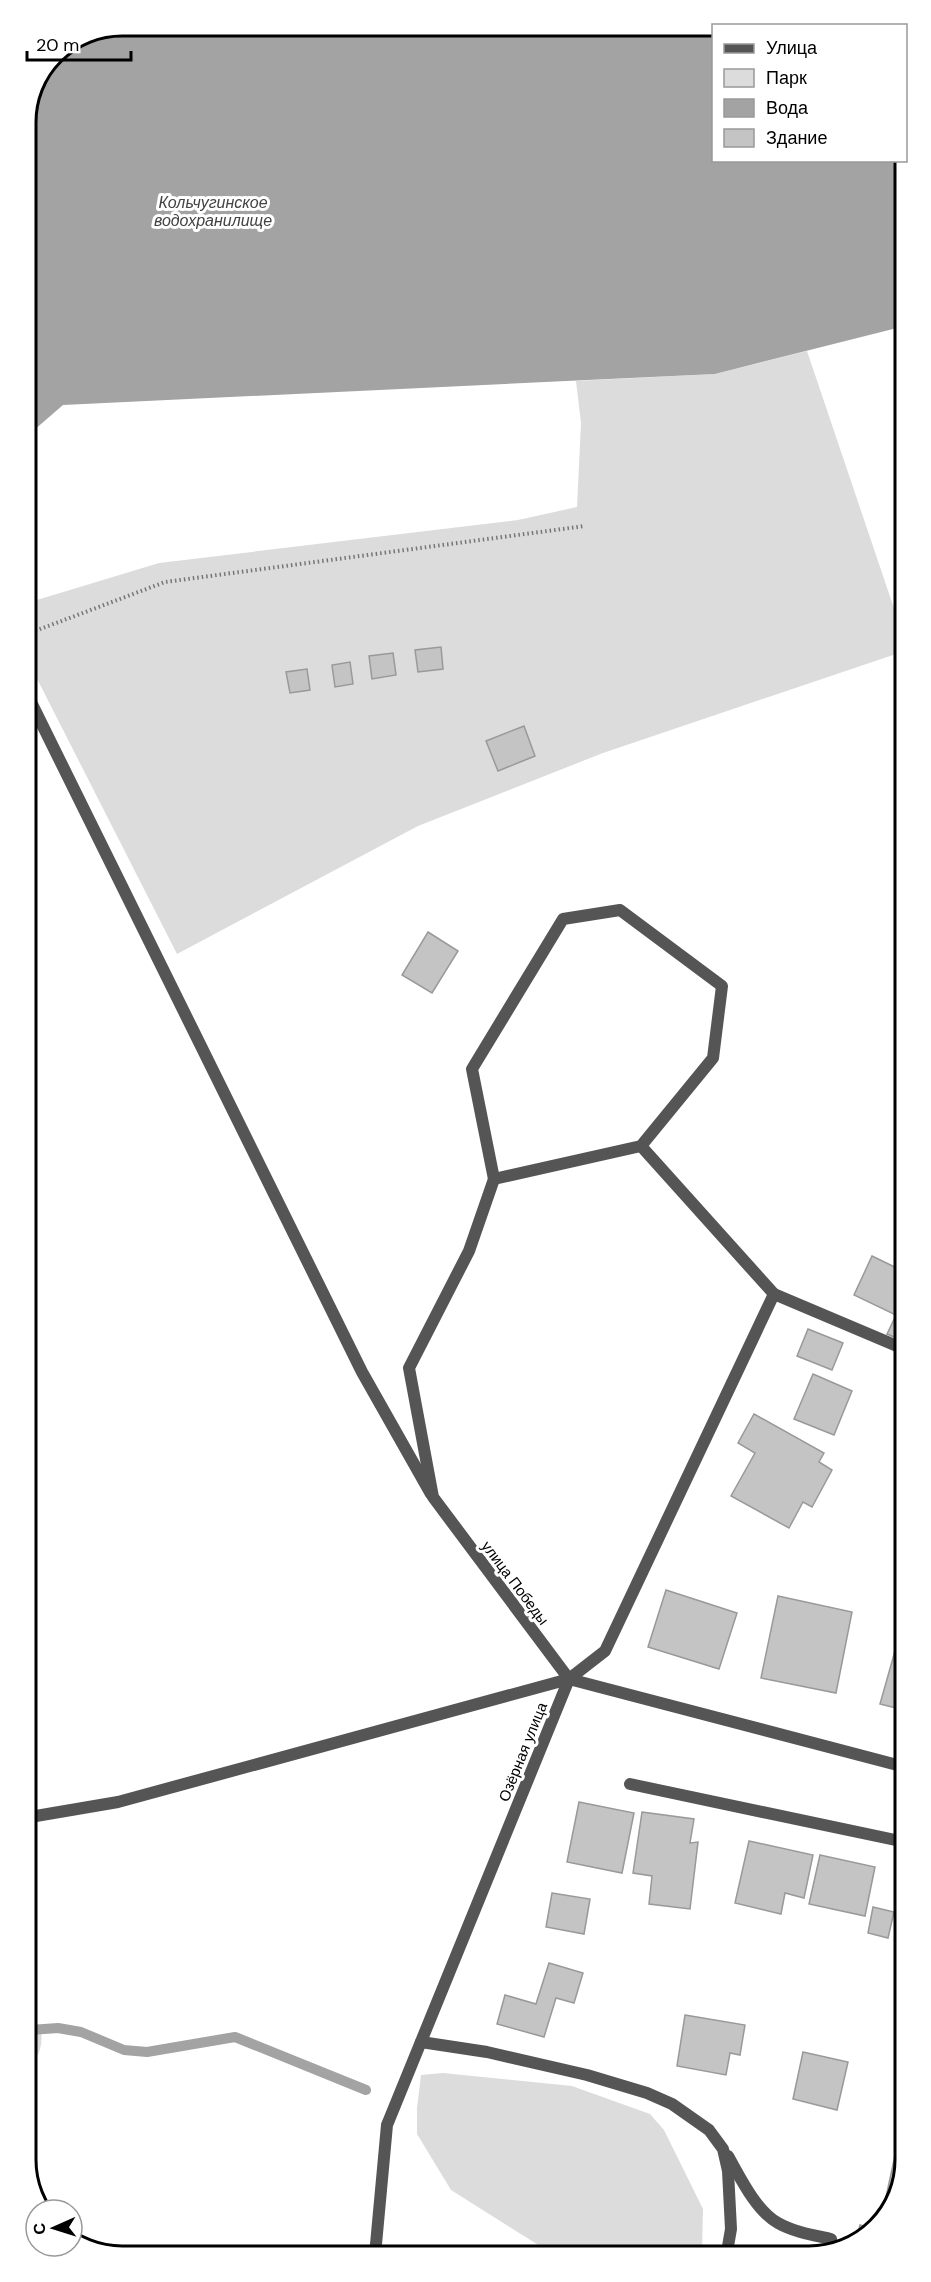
<svg xmlns="http://www.w3.org/2000/svg" width="931" height="2282" viewBox="0 0 931 2282" font-family="'DM Sans',sans-serif">
<rect width="100%" height="100%" fill="#fff"/>
<g fill="#dcdcdc">
<polygon points="807,351 902,632 902,652 603,753 418,826 177,954 27,659 27,603 159,563 518,520 577,507 581,423 576,381 715,374"/>
<path d="M 40,2028 C 44,2041 40,2056 30,2066 L 30,2030 Z"/>
<polygon points="443,2073 572,2086 650,2114 664,2130 703,2209 702,2252 551,2253 451,2190 417,2134 417,2108 421,2075"/>
</g>
<polygon fill="#a3a3a3" points="122,26 713,26 714,160 901,161 901,327 715,374 63,405 26,437 26,116 54,53"/>
<g fill="none" stroke-linecap="round" stroke-linejoin="round">
<polyline stroke="#a3a3a3" stroke-width="10" points="30,2030 58,2028 81,2032 124,2050 147,2052 235,2037 366,2090"/>
</g>
<g fill="#c4c4c4" stroke="#999" stroke-width="1.5">
<polygon points="441,647 443,669 418,672 415,650"/>
<polygon points="393,653 396,675 372,679 369,656"/>
<polygon points="350,662 353,684 335,687 332,665"/>
<polygon points="307,669 310,690 290,693 286,672"/>
<polygon points="524,726 535,756 498,771 486,741"/>
<polygon points="428,932 458,951 432,993 402,975"/>
<polygon points="872,1256 903,1271 904,1341 887,1334 896,1315 854,1295"/>
<polygon points="808,1329 843,1343 832,1370 797,1356"/>
<polygon points="813,1374 852,1391 834,1435 794,1419"/>
<polygon points="754,1414 824,1453 819,1462 832,1470 812,1507 803,1502 789,1528 731,1496 755,1453 738,1443"/>
<polygon points="666,1590 737,1613 719,1669 648,1647"/>
<polygon points="778,1596 852,1612 836,1693 761,1678"/>
<polygon points="895,1651 904,1654 904,1710 880,1704"/>
<polygon points="579,1802 634,1813 622,1873 567,1862"/>
<polygon points="642,1812 694,1819 690,1843 698,1842 690,1909 649,1904 652,1876 633,1873"/>
<polygon points="749,1841 813,1855 804,1898 785,1893 781,1914 735,1903"/>
<polygon points="820,1855 875,1867 865,1916 809,1904"/>
<polygon points="552,1893 590,1899 584,1934 546,1927"/>
<polygon points="873,1907 894,1912 888,1938 868,1933"/>
<polygon points="549,1963 583,1973 574,2003 556,1998 544,2037 497,2024 505,1995 536,2004"/>
<polygon points="685,2015 745,2025 740,2055 730,2053 726,2075 677,2066"/>
<polygon points="803,2052 848,2062 837,2110 793,2099"/>
<polygon points="896,2151 905,2153 905,2160 892,2199 886,2197"/>
<polygon points="860,2225 872,2228 856,2240"/>
</g>
<g fill="none" stroke-linecap="round" stroke-linejoin="round">
<polyline stroke="#777" stroke-width="4" stroke-dasharray="1.5 3" stroke-linecap="butt" points="27,634 165,582 585,526"/>
<g stroke="#555" stroke-width="12">
<polyline points="27,694 362,1372 431,1494"/>
<polygon points="620,910 722,986 713,1058 641,1146 494,1179 472,1069 563,919"/>
<polyline points="641,1146 774,1294 904,1349"/>
<polyline points="630,1784 905,1842"/>
<polyline points="421,2042 487,2052 587,2075 647,2093 672,2104 709,2130 723,2149 728,2171 731,2229 727,2252"/>
<path d="M 728,2156 C 740,2177 756,2211 778,2223 C 794,2232 813,2235 831,2239"/>
</g>
<g stroke="#555" stroke-width="12">
<polyline points="494,1179 469,1251 409,1368 433,1497 569,1679 905,1767"/>
<polyline points="30,1817 118,1802 569,1679"/>
<polyline points="375,2255 387,2125 569,1679 605,1651 774,1294"/>
</g>
</g>
<g text-anchor="middle" dominant-baseline="central" stroke-width="6" stroke-linejoin="round" paint-order="stroke">
<g font-size="15" fill="#000" stroke="#fff">
<text transform="translate(515 1583) rotate(53)">улица Победы</text>
<text transform="translate(523 1752) rotate(-68)">Озёрная улица</text>
</g>
<g font-size="16" font-style="italic" fill="#444" stroke="#fff">
<text x="213" y="202">Кольчугинское<tspan x="213" dy="18">водохранилище</tspan></text>
</g>
</g>
<path d="M0 0H931V2282H0ZM122 36H809A86 86 0 0 1 895 122V2160A86 86 0 0 1 809 2246H122A86 86 0 0 1 36 2160V122A86 86 0 0 1 122 36Z" fill="#fff" fill-rule="evenodd"/>
<path fill="none" stroke="#000" stroke-width="3" d="M122 36H809A86 86 0 0 1 895 122V2160A86 86 0 0 1 809 2246H122A86 86 0 0 1 36 2160V122A86 86 0 0 1 122 36Z"/>
<rect x="712" y="24" width="195" height="138" fill="#ffffff" stroke="#999999" stroke-width="1.5"/>
<rect x="724" y="44" width="30" height="9" fill="#555555" stroke="#999999" stroke-width="1.5"/>
<text x="766" y="54" font-size="18" fill="#000000">Улица</text>
<rect x="724" y="69" width="30" height="18" fill="#dcdcdc" stroke="#999999" stroke-width="1.5"/>
<text x="766" y="84" font-size="18" fill="#000000">Парк</text>
<rect x="724" y="99" width="30" height="18" fill="#a3a3a3" stroke="#999999" stroke-width="1.5"/>
<text x="766" y="114" font-size="18" fill="#000000">Вода</text>
<rect x="724" y="129" width="30" height="18" fill="#c4c4c4" stroke="#999999" stroke-width="1.5"/>
<text x="766" y="144" font-size="18" fill="#000000">Здание</text>
<g transform="translate(54 2228) rotate(267)"><circle r="28" fill="#ffffff" stroke="#999999" stroke-width="1.5"/>
<path d="M0-4.5L10 22L0 15L-10 22Z" fill="#000000"/>
<text y="-9" font-size="16" font-weight="bold" text-anchor="middle" fill="#000000">С</text>
</g>
<path d="M27 51v9h104v-9" fill="none" stroke="#000000" stroke-width="3"/>
<text x="36" y="51" font-size="18" fill="#000000" stroke="#ffffff" stroke-width="4.5" paint-order="stroke">20 m</text>
</svg>
